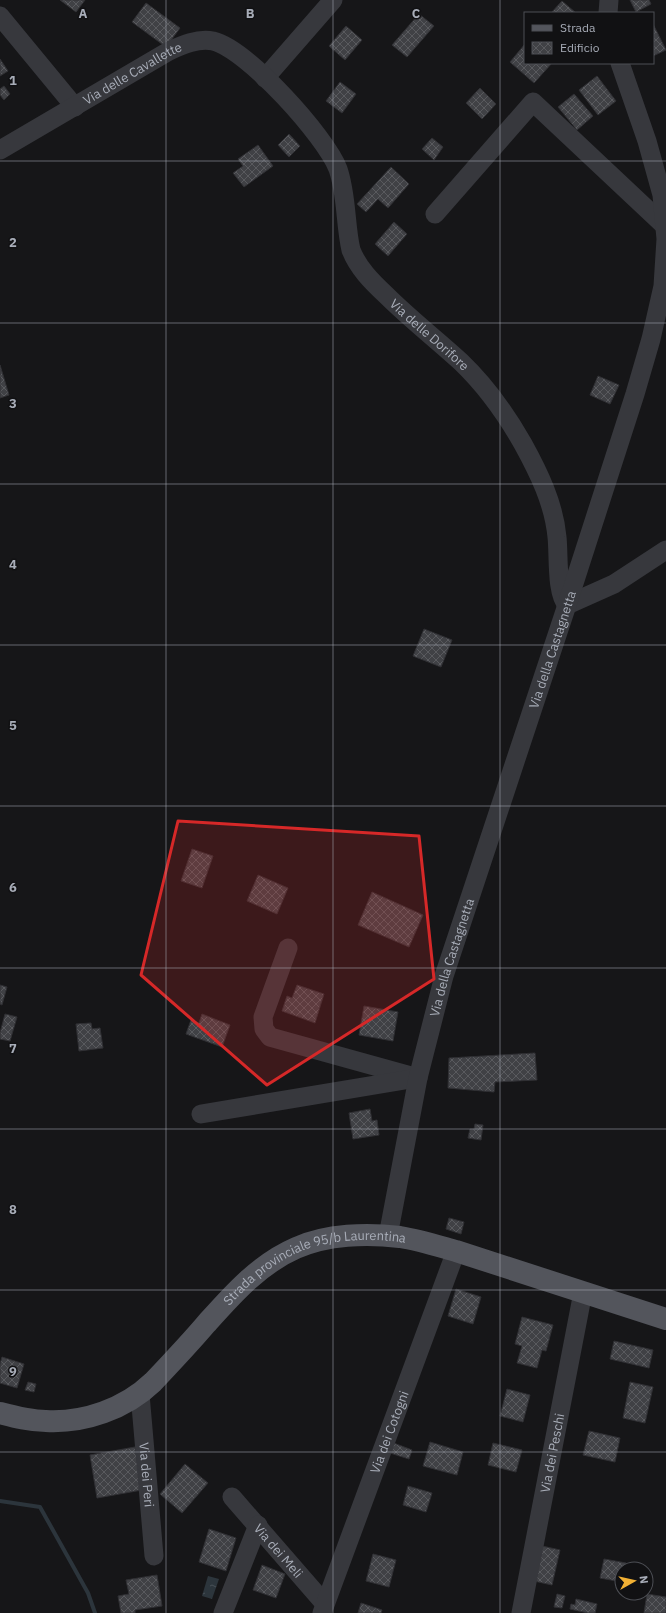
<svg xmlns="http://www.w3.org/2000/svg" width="666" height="1613" viewBox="0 0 666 1613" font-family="'IBM Plex Sans',sans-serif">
<defs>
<pattern id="water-ripples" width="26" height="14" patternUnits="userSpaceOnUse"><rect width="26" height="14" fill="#2c353c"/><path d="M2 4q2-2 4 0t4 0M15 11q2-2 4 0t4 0" fill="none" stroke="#485056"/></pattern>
<pattern id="building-cross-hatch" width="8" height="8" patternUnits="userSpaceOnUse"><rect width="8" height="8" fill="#404145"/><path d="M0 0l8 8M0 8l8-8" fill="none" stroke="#595a5e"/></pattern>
</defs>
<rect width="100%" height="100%" fill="#161618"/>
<polygon fill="url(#water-ripples)" points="208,1576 219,1579 212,1599 202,1596"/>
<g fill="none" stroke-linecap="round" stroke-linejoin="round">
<polyline stroke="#2c353c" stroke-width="4" points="0,1501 40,1507 88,1593 95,1613"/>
</g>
<g fill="url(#building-cross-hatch)" stroke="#303034">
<polygon points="60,0 85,0 76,12"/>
<polygon points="630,0 649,0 651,4 636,12"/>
<polygon points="562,1 576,13 551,13"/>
<polygon points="146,3 180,28 166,47 132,22"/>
<polygon points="419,14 434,26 407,57 392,45"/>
<polygon points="653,24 666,50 653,56"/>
<polygon points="346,26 362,40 345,60 329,46"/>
<polygon points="525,44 525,63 552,63 534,83 510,62"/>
<polygon points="0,59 8,71 0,76"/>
<polygon points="597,76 616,101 598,115 579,90"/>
<polygon points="340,82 356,94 342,113 326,101"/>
<polygon points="4,86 10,94 4,100 0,95 0,89"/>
<polygon points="480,88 496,104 482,119 466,103"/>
<polygon points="574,94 593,116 577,130 558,107"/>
<polygon points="289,134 300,146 289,157 278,145"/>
<polygon points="432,138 443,147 434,160 422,149"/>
<polygon points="258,145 273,166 244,187 233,173 243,166 238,159"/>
<polygon points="391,167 409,184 388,208 378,199 366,212 357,204"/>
<polygon points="394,222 407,234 388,256 375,244"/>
<polygon points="0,365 9,395 0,398"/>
<polygon points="598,376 619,385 610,404 590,395"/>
<polygon points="424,629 452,640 441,667 413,656"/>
<polygon points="192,849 213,856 202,888 181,881"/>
<polygon points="258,875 288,888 277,914 247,901"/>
<polygon points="372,892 423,915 409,947 358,925"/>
<polygon points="0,985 7,987 2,1005 0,1004"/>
<polygon points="297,985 324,994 315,1023 282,1011 287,996 292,998"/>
<polygon points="364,1006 398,1012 393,1041 359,1035"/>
<polygon points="5,1014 17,1017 10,1041 0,1039 0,1033"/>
<polygon points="202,1014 230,1025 222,1047 186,1034 191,1020 199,1023"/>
<polygon points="91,1023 92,1029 100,1028 103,1048 79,1051 76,1024"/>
<polygon points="535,1053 537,1080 495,1082 494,1092 448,1088 449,1058"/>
<polygon points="370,1109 372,1121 377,1120 379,1135 353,1139 349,1113"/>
<polygon points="475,1124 483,1125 481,1140 468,1138 470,1129 474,1129"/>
<polygon points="449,1218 464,1222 461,1234 446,1229"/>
<polygon points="456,1289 481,1297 473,1324 448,1316"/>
<polygon points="522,1317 553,1325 546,1351 542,1350 537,1368 517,1363 522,1346 515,1344"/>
<polygon points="614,1341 653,1350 649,1368 610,1359"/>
<polygon points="2,1357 24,1364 17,1388 0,1383 0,1364"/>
<polygon points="28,1382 36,1384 34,1392 25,1390"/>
<polygon points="630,1382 653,1387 645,1423 623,1418"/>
<polygon points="507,1389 530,1395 523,1422 500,1416"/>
<polygon points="589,1431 620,1438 615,1462 583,1455"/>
<polygon points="391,1442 412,1450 409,1459 387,1452"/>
<polygon points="430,1442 463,1452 457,1475 423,1466"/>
<polygon points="493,1443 522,1450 516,1472 488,1465"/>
<polygon points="135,1447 142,1490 97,1498 90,1455"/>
<polygon points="185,1464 208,1483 182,1513 160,1494"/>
<polygon points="408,1486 432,1493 426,1512 403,1505"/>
<polygon points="209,1529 236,1538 226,1571 199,1562"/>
<polygon points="542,1546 560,1550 552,1585 534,1581"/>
<polygon points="373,1554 396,1560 389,1587 366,1581"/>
<polygon points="604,1559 626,1563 625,1569 622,1569 622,1582 600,1578"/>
<polygon points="262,1565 285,1574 276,1598 253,1590"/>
<polygon points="157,1575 162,1606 135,1610 135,1613 121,1613 118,1596 129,1594 126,1580"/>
<polygon points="557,1594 565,1596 562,1608 554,1607"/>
<polygon points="647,1594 666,1597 666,1613 644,1613"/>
<polygon points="576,1599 597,1604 595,1613 588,1613 570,1609 571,1604 575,1605"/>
<polygon points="361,1603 382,1610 381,1613 358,1613"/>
</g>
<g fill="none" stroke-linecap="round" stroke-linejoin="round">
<g stroke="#37383d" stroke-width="19">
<polyline points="608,13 609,0"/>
<polyline points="0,16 75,107"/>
<polyline points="265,78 333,0"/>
<path id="s1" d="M 0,150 L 169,51 C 182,45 198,38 213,41 C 247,49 326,137 338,169 C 347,195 345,224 351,250 C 358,268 372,282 386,295 C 410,319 436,339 461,362 C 486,386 506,414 523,444 C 539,473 554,504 557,537 C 559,554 556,594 567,605 L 614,584 L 666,550"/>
<polyline points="435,214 533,102 665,226"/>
<polyline points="288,948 263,1017 264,1029 270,1037 418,1078"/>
<polyline points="201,1114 411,1079"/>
<path id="s2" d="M 388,1236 L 418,1078 L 444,976 L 567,605 L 635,394 L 651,339 L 663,286 L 666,239 L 662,195 L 647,141 L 620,63"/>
<path id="s3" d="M 140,1394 L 154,1556"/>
<path id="s4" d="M 232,1497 L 325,1604"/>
<polyline points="223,1613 258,1525"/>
<path id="s5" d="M 322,1613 L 456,1251"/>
<path id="s6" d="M 521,1613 L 583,1292"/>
</g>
<path stroke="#53555c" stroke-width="22" id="s7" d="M 0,1413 C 15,1417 30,1421 46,1421 C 84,1423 125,1409 153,1382 C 171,1363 189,1344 206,1324 C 232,1295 259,1264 296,1248 C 327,1234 367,1233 400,1237 C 419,1240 438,1246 456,1251 L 666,1319"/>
</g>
<path fill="#d62828" fill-opacity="0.2" stroke="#d62828" stroke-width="3" stroke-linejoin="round" d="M 178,821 L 419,836 L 434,979 L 267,1085 L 141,975 Z"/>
<path fill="none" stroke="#a8adb8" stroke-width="1" stroke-opacity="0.55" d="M 166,0 L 166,1613M 333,0 L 333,1613M 500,0 L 500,1613M 0,161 L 666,161M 0,323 L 666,323M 0,484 L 666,484M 0,645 L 666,645M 0,806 L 666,806M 0,968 L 666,968M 0,1129 L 666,1129M 0,1290 L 666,1290M 0,1452 L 666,1452"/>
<g text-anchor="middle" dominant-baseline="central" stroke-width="3" stroke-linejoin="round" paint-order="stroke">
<g font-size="13" fill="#a8adb8" stroke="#111113">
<text stroke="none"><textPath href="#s1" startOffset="153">Via delle Cavallette</textPath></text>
<text stroke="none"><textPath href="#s1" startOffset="622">Via delle Dorifore</textPath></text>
<text stroke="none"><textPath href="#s2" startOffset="610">Via della Castagnetta</textPath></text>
<text stroke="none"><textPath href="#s2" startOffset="286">Via della Castagnetta</textPath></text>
<text stroke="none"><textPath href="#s7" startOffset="372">Strada provinciale 95/b Laurentina</textPath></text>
<text stroke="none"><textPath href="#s5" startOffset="193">Via dei Cotogni</textPath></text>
<text stroke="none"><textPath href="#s6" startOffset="163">Via dei Peschi</textPath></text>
<text stroke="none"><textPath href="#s3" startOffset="81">Via dei Peri</textPath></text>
<text stroke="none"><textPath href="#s4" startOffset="71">Via dei Meli</textPath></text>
</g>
</g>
<g font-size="13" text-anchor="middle" font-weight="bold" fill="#a8adb8" stroke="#111113" stroke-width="3" stroke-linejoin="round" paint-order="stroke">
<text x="83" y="18">A</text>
<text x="250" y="18">B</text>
<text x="416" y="18">C</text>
<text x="13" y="85">1</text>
<text x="13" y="247">2</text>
<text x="13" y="408">3</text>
<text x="13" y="569">4</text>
<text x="13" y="730">5</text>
<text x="13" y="892">6</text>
<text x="13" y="1053">7</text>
<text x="13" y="1214">8</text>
<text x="13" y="1376">9</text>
</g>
<rect x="524" y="12" width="130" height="52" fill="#111113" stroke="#4d4f55"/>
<rect x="532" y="25" width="20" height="6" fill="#53555c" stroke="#4d4f55"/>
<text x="560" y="32" font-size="12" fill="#a8adb8">Strada</text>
<rect x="532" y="42" width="20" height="12" fill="url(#building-cross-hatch)" stroke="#4d4f55"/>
<text x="560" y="52" font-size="12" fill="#a8adb8">Edificio</text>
<g transform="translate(634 1581) rotate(82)"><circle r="19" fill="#111113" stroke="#4d4f55"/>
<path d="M0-3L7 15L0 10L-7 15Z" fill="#f2b134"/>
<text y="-6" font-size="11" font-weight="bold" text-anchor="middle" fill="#a8adb8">N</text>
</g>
</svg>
